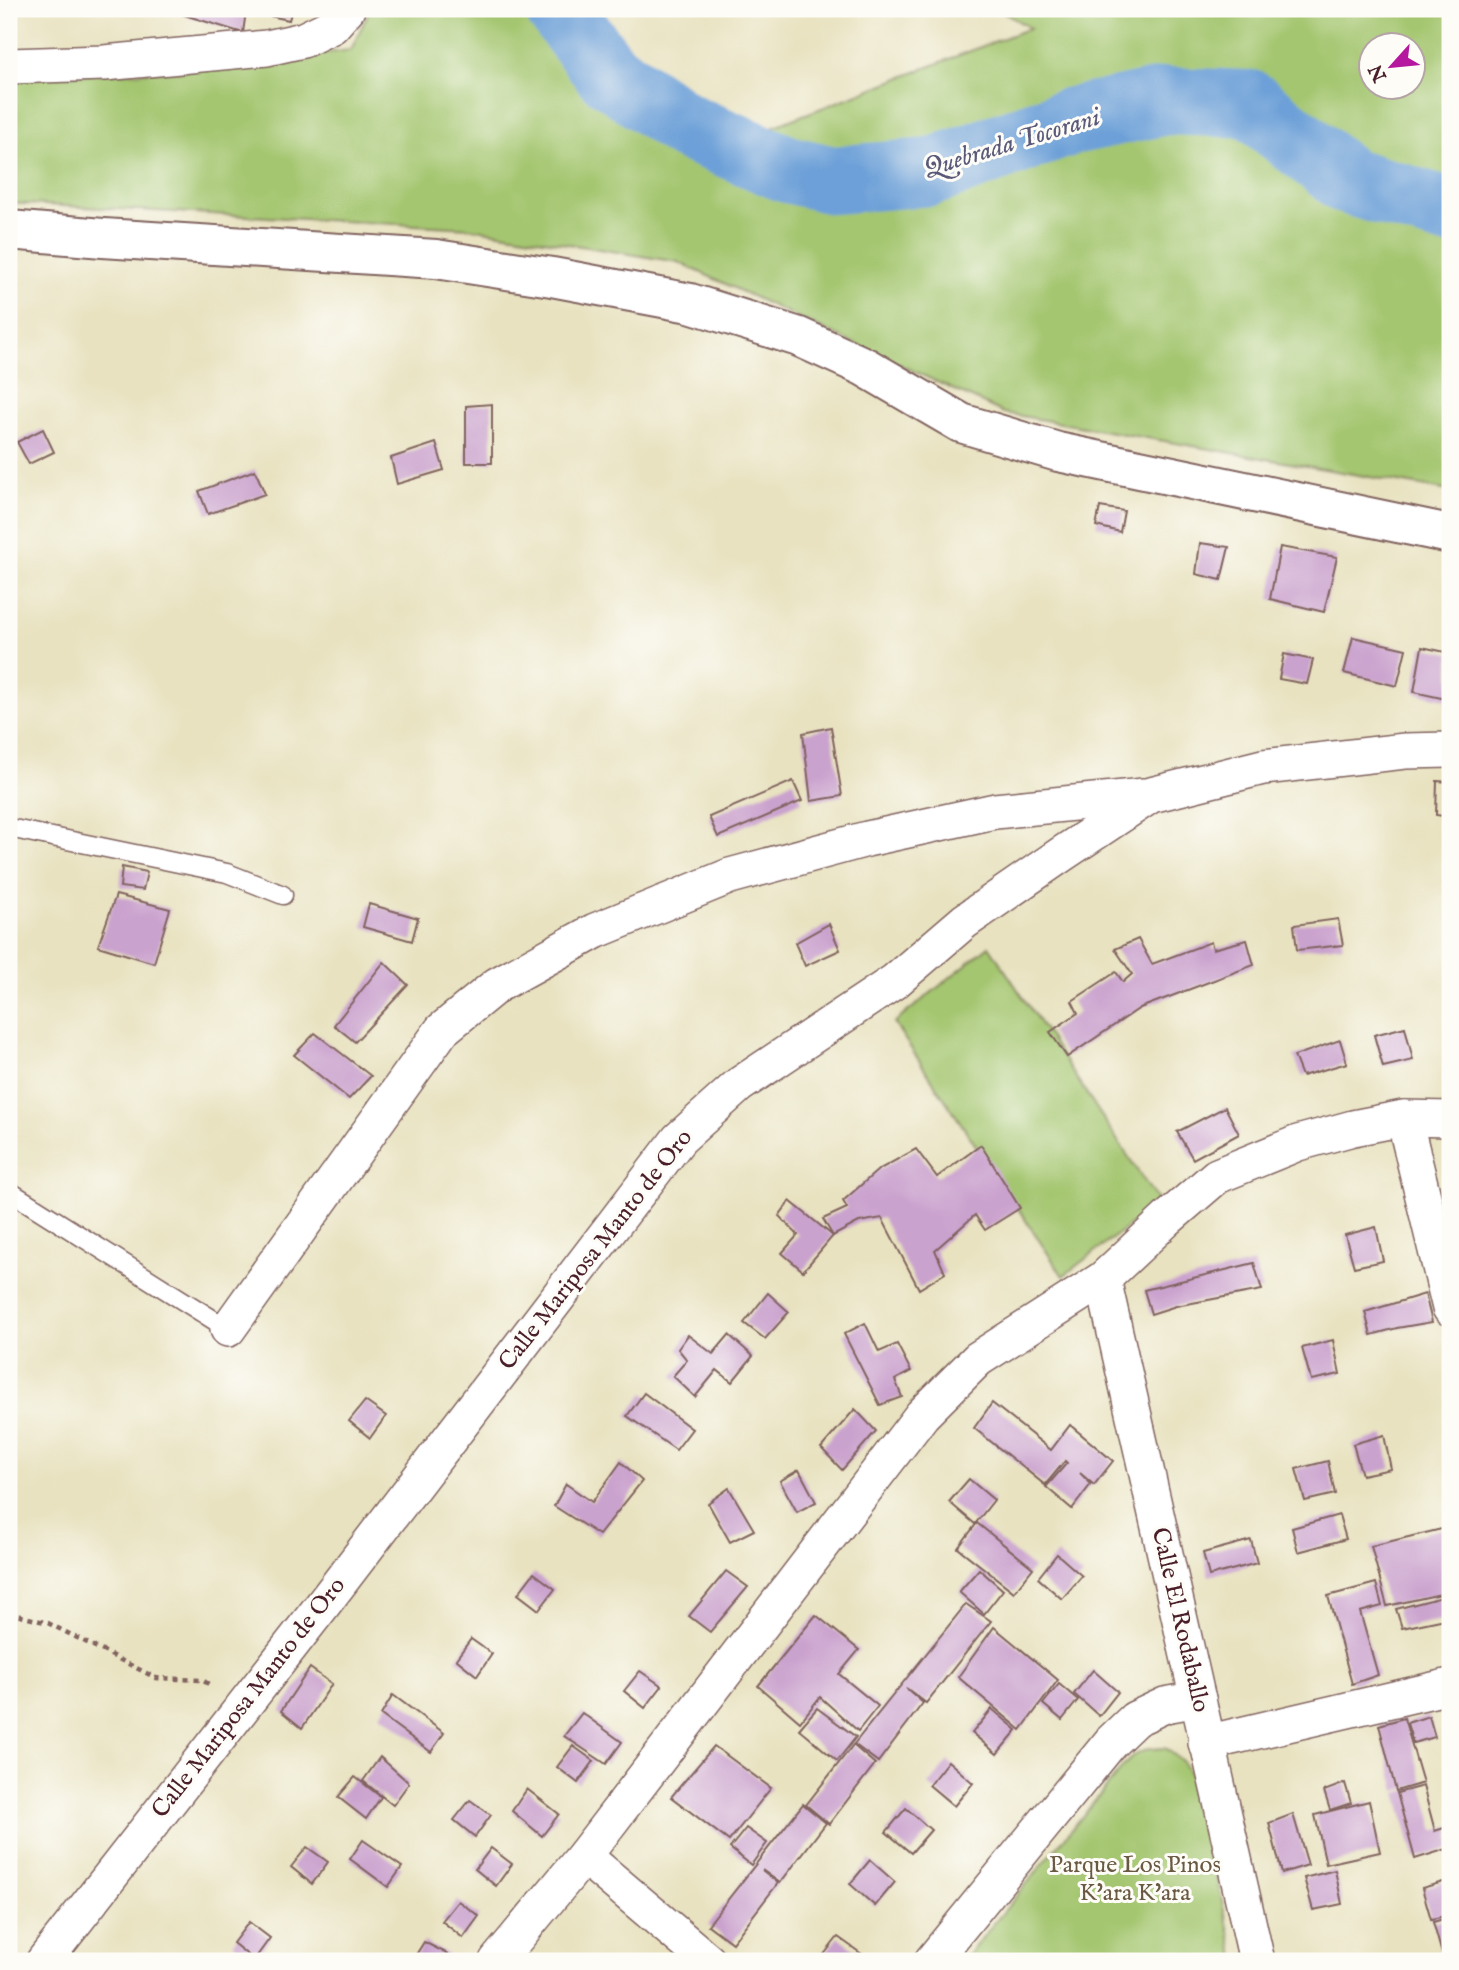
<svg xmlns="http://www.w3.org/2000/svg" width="1459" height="1970" viewBox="0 0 1459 1970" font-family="'IM FELL English',serif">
<rect width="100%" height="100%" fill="#fdfcf7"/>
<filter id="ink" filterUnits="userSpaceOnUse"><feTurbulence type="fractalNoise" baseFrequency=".0143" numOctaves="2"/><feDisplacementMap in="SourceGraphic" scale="14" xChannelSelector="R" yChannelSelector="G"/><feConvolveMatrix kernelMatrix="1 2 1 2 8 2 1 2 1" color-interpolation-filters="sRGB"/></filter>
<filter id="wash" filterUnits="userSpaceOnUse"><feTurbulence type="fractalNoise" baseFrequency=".00686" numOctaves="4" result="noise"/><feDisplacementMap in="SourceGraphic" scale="28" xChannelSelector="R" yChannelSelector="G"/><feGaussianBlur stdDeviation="1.57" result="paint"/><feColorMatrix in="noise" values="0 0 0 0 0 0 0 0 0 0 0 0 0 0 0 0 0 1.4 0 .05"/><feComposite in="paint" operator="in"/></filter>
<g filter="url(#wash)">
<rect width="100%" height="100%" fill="#e8e2c0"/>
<g fill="#a4c66f" stroke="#77724d" stroke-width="2" fill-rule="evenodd">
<path d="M 370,9 L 569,9 L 587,32 L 667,87 L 767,129 L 1030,28 L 998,9 L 1450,9 L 1450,491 L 1004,413 L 678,262 L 470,228 L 9,203 L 9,77 L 180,71 L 351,50 ZM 1372,46 L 1414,46 L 1414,88 L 1372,88 Z"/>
<polygon points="989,946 1159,1203 1063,1276 894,1023"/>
<polygon points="1165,1748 1181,1760 1194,1781 1236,1961 963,1961 1132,1756 1149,1749"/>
</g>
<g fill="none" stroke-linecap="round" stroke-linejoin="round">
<polyline stroke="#6da0d8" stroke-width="68" points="559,9 607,72 687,127 787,169 833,180 931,172 1072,121 1166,101 1250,104 1348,181 1450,212"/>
</g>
<g id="blocks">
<g fill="#caa2ce">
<polygon points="182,9 292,9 289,20 246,11 243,33 181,14"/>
<polygon points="492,404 492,463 466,463 466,406"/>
<polygon points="43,429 54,452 29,464 17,442"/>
<polygon points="436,443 444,470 397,484 391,458"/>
<polygon points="255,470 265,494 208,514 199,491"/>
<polygon points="1100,507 1124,511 1120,532 1096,526"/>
<polygon points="1200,543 1229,547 1221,580 1196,574"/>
<polygon points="1280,547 1337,557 1324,612 1270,599"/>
<polygon points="1353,637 1406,649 1397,686 1344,673"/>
<polygon points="1422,647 1450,653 1450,708 1446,707 1446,699 1414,692"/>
<polygon points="1284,654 1313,660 1307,684 1279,679"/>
<polygon points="831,727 842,796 811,801 803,733"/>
<polygon points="793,781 802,801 718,837 709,817"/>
<polygon points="1437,781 1450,782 1450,817 1436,815"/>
<polygon points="122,867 147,872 143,890 120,887"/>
<polygon points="116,895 170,909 154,963 98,946"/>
<polygon points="369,904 418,918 412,941 363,927"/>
<polygon points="1338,919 1343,945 1297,950 1294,925"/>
<polygon points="829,924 840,950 805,966 795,943"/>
<polygon points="1138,939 1152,964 1211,942 1213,949 1247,940 1254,965 1140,1008 1067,1057 1050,1032 1078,1013 1072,1001 1116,972 1123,982 1132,974 1115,949"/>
<polygon points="384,962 408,985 355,1042 334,1025"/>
<polygon points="1405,1027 1413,1060 1383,1067 1374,1035"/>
<polygon points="315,1033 371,1076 349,1099 294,1055"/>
<polygon points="1340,1040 1347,1063 1302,1076 1294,1056"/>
<polygon points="1225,1107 1239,1134 1193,1159 1177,1132"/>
<polygon points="981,1145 1020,1208 985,1230 975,1215 935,1250 945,1273 919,1289 882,1218 859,1222 833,1236 823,1219 847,1208 843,1201 878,1170 916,1149 937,1177"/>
<polygon points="790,1201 833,1236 803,1271 782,1253 798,1235 779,1216"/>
<polygon points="1376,1227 1383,1261 1354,1267 1345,1235"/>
<polygon points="1254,1263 1262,1290 1176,1306 1151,1314 1144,1290"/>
<polygon points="768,1293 789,1312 765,1339 744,1323"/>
<polygon points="1425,1294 1432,1322 1397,1328 1371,1335 1365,1312"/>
<polygon points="865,1323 879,1352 897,1344 911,1371 895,1380 902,1397 880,1405 844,1334"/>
<polygon points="688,1335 713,1354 729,1335 753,1356 732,1382 717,1370 695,1397 673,1376 687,1360 678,1349"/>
<polygon points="1333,1340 1340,1374 1311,1380 1302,1348"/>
<polygon points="644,1393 692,1429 676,1450 627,1416"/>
<polygon points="365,1401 386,1416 370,1438 349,1421"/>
<polygon points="992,1403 1051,1450 1070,1425 1113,1461 1094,1485 1080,1473 1091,1484 1072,1509 1046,1487 1067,1463 1065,1461 1045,1485 974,1428"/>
<polygon points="855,1409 876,1431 842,1470 821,1448"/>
<polygon points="1384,1435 1391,1469 1362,1475 1353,1444"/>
<polygon points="1328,1461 1335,1494 1305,1501 1296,1469"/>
<polygon points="621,1462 642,1481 599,1535 554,1506 566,1484 592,1502"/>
<polygon points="799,1470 816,1502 797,1512 780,1481"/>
<polygon points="969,1479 994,1500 975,1524 949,1502"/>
<polygon points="729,1488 754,1530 730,1542 708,1503"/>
<polygon points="1339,1515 1346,1539 1298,1552 1292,1528"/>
<polygon points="977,1523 1033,1568 1014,1592 958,1548"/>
<polygon points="1450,1527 1450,1592 1387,1606 1371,1546"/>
<polygon points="1251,1540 1257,1563 1209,1576 1203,1553"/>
<polygon points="1057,1554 1082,1576 1062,1599 1038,1578"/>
<polygon points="979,1569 1003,1590 984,1614 959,1592"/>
<polygon points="726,1571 748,1587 710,1632 689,1616"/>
<polygon points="534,1573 555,1589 539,1610 518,1594"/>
<polygon points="1376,1583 1382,1606 1360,1612 1378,1675 1352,1684 1328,1596"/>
<polygon points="1450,1595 1450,1618 1402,1628 1396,1609"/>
<polygon points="966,1604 991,1621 926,1703 906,1688 923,1703 878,1762 854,1744"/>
<polygon points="816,1615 859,1650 839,1674 878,1706 858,1731 820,1697 800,1722 758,1686"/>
<polygon points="994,1627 1058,1680 1021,1730 958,1677"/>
<polygon points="471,1639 492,1654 477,1676 456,1659"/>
<polygon points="310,1668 332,1684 302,1728 281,1711"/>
<polygon points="1093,1670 1118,1692 1099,1716 1074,1694"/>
<polygon points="640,1671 662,1686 645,1708 624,1691"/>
<polygon points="1059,1684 1078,1700 1062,1720 1043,1704"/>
<polygon points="393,1695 444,1733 431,1752 381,1715"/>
<polygon points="817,1708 856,1737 837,1761 799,1729"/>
<polygon points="992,1709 1017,1730 997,1754 972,1733"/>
<polygon points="582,1713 622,1742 606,1764 564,1736"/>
<polygon points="1429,1716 1435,1737 1413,1743 1407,1723"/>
<polygon points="1404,1718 1423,1783 1396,1791 1379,1725"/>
<polygon points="853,1745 875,1764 829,1824 806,1805"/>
<polygon points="573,1746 594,1761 578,1783 557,1767"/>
<polygon points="714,1746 771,1788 729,1841 671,1797"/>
<polygon points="380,1757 409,1783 393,1805 363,1781"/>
<polygon points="948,1761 973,1783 954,1806 929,1785"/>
<polygon points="355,1777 381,1797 366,1819 338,1797"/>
<polygon points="1345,1783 1351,1803 1330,1810 1324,1791"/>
<polygon points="1423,1786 1435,1831 1450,1826 1450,1848 1415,1859 1397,1793"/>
<polygon points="527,1789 559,1814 542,1836 512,1811"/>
<polygon points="470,1800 491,1815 475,1837 454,1820"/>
<polygon points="1369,1801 1380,1852 1326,1864 1315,1815"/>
<polygon points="803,1804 826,1823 780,1883 762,1870 778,1883 732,1943 708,1925"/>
<polygon points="906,1808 931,1830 911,1853 886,1832"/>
<polygon points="1293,1814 1308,1865 1282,1873 1269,1823"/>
<polygon points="746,1828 767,1843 751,1865 730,1848"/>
<polygon points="363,1840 402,1867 388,1887 350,1859"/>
<polygon points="307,1847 328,1862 312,1884 291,1867"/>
<polygon points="491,1848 512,1864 496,1886 475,1869"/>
<polygon points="870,1860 895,1882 875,1906 850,1884"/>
<polygon points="1335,1870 1342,1904 1313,1910 1304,1878"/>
<polygon points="1450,1880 1450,1915 1431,1919 1422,1888"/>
<polygon points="458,1901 479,1916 463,1938 442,1921"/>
<polygon points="1450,1917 1450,1961 1444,1961 1433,1922"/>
<polygon points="249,1922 270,1938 254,1960 233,1943"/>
<polygon points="838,1937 859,1952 873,1961 827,1961 822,1957"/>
<polygon points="424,1942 448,1954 444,1961 412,1961"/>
</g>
</g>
</g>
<g filter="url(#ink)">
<use href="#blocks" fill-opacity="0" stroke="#81635f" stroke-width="2"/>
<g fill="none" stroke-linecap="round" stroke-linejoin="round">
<defs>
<g id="service">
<polyline points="9,828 227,873 283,895"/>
<polyline points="9,1191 228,1329"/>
</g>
<g id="minor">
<polyline points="9,66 104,63 267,48 303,40 332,26 347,9"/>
<polyline points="1404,1118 1450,1308"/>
<polyline points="1103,1279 1257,1961"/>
<polyline points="228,1329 442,1030 497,985 595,931 730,876 867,839 995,811 1144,796"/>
<polyline points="1206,1743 1450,1686"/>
<polyline points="584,1856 708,1961"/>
<polyline points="44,1961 321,1607 679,1139 739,1085 895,981 965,921 1062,854 1151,795 1263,767 1405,751 1450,750"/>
<polyline points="497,1961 584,1856 922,1415 978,1359 1103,1279 1167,1219 1217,1176 1298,1143 1353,1128 1404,1118 1450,1119"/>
<polyline points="932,1961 1111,1742 1135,1719 1165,1705 1198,1699"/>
</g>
<polyline id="tertiary" points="9,230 103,238 436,259 552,277 690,303 799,337 865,367 961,423 1058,452 1450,534"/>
</defs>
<use href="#service" stroke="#81635f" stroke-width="21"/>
<use href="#minor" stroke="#81635f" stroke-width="38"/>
<use href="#tertiary" stroke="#81635f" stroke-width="42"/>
<polyline stroke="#81635f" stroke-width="4.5" stroke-dasharray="5 5" stroke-linecap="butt" points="9,1613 48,1623 156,1678 202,1680 212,1686"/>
<use href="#service" stroke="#fff" stroke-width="18"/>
<use href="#minor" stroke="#fff" stroke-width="35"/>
<use href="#tertiary" stroke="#fff" stroke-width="38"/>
</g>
</g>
<g text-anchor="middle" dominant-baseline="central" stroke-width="6" stroke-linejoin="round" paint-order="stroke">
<g font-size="24" fill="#4a1f2b" stroke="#fdfcf7">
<text transform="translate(596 1250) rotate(-52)">Calle Mariposa Manto de Oro</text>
<text transform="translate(1180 1620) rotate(77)">Calle El Rodaballo</text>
<text transform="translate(249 1698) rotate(-52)">Calle Mariposa Manto de Oro</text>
</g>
<g font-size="24" fill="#6a5943" stroke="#fdfcf7">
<text x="1135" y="1865">Parque Los Pinos<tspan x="1135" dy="28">K'ara K'ara</tspan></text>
</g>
<g font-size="26" font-style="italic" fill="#5a5979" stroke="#fdfcf7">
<text transform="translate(1012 143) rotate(-17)">Quebrada Tocorani</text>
</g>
</g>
<rect width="1459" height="1970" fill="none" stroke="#fdfcf7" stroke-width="35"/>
<g transform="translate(1392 66) rotate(243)"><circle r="33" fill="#fdfcf7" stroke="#b5a4a5" stroke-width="2"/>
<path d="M0-5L12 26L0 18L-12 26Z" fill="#b5179e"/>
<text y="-10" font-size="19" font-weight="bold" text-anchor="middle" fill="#4a1f2b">N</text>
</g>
</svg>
